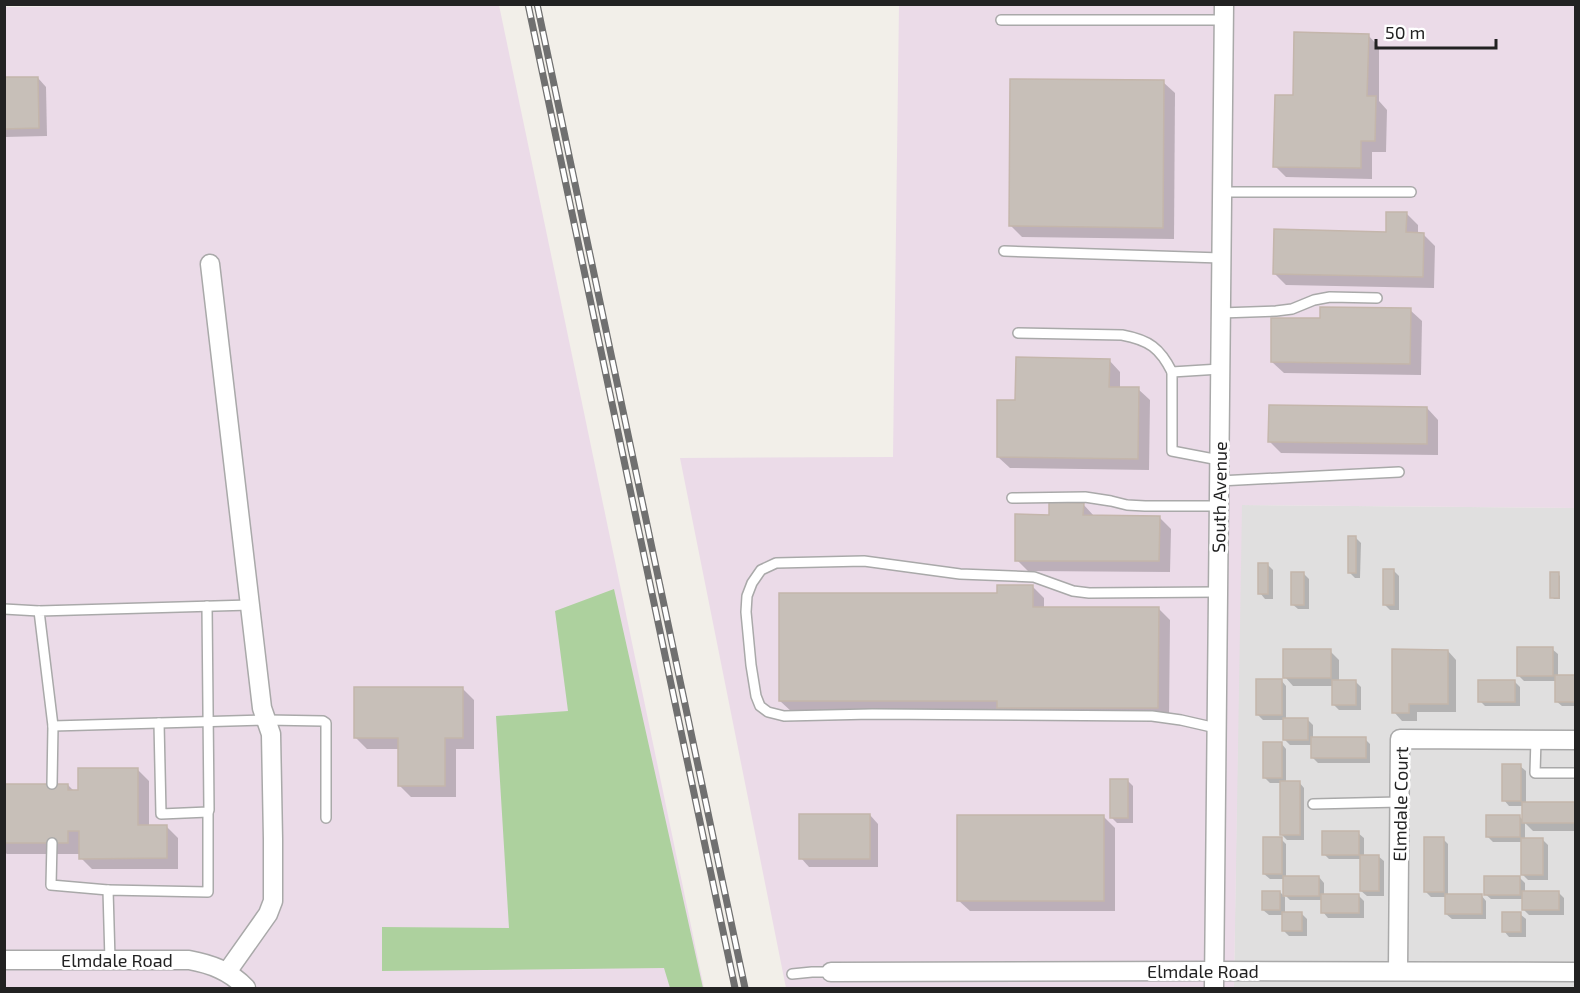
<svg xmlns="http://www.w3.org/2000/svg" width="1580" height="993" viewBox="0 0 1580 993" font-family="'Exo 2',sans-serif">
<rect width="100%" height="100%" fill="#f2efe9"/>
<polygon fill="#e0dfdf" points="1241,505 1575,508 1575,988 1234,988"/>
<g fill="#ebdbe8">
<polygon points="302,4 499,5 704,988 5,988 5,7"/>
<polygon points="899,5 1575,5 1575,508 1242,505 1234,988 786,988 680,458 893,457"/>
</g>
<polygon fill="#add19e" points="614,589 703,988 670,988 664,968 382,971 382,927 509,928 496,716 568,711 555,611"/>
<g fill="#0003">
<polygon points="1368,35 1379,47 1379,101 1387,110 1386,152 1372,152 1372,179 1286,177 1275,166 1295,97"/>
<polygon points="38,78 46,87 47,136 4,137 4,79"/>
<polygon points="1163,82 1175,93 1174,239 1022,237 1011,226"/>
<polygon points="1406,213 1418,225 1418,234 1423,234 1435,246 1434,288 1286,285 1275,274 1387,233"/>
<polygon points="1410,310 1422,321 1421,375 1284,373 1272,362"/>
<polygon points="1109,360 1120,372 1120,389 1138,389 1150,400 1149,470 1010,468 998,457 1017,402"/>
<polygon points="1427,408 1438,420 1438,455 1281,453 1270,442"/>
<polygon points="1083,504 1094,516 1159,517 1171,529 1170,572 1028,571 1017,560"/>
<polygon points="1356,538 1361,543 1360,578 1355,578 1349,572"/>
<polygon points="1267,564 1273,570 1273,599 1265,599 1260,593"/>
<polygon points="1394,571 1399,576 1399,610 1390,610 1384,604"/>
<polygon points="1304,574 1309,579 1309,609 1298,609 1292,604"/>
<polygon points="1558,574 1560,576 1560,599 1554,599 1552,597"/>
<polygon points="1032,586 1044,598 1044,609 1159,609 1170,620 1169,719 792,712 780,701 998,594"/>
<polygon points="1552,649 1558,654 1558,676 1576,676 1576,706 1562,706 1556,701 1556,681 1524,681 1519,676"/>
<polygon points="1330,651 1339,660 1339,681 1355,681 1361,687 1361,710 1339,710 1333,704 1333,686 1293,686 1285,677"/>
<polygon points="1448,651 1456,660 1456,712 1417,712 1417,721 1402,721 1394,712"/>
<polygon points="1281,680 1286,686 1286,719 1307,719 1313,725 1313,739 1365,739 1370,744 1370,763 1318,763 1312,757 1312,745 1290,745 1285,740 1285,720 1263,720 1258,715"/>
<polygon points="1514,681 1520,687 1520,706 1485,706 1480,701"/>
<polygon points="463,689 474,700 474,749 456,749 456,797 411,797 399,785 399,749 367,749 355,737"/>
<polygon points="1281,743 1286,749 1286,782 1299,782 1304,788 1304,840 1287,840 1282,835 1282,783 1270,783 1264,777"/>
<polygon points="1520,766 1526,771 1526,804 1576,804 1576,831 1533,831 1525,823 1525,840 1543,840 1548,845 1548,880 1528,880 1522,874 1522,842 1493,842 1487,836 1519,816 1524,821 1524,806 1509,806 1504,800"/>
<polygon points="138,770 149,781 149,826 166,826 178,838 178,869 92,869 81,858 81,854 7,854 4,852 4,785 68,785 74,791 80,791"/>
<polygon points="1128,781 1133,786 1133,823 1117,823 1111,817"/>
<polygon points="870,815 878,824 878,867 809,867 801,858"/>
<polygon points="1103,816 1115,828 1115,911 970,911 958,900"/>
<polygon points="1358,833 1364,838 1364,856 1378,856 1384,861 1384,896 1367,896 1361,891 1361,859 1329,859 1324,854"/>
<polygon points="1281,839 1286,844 1286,877 1319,877 1324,883 1324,895 1358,895 1364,901 1364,918 1328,918 1323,912 1323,900 1290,900 1285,895 1285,914 1302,914 1307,919 1307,936 1289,936 1284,931 1284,915 1269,915 1263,910 1280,892 1285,897 1285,879 1270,879 1264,874"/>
<polygon points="1443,839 1448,844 1448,895 1481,895 1486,901 1486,919 1452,919 1446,914 1446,897 1431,897 1426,892"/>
<polygon points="1520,878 1525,883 1525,892 1558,892 1564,898 1564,915 1529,915 1524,910 1524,899 1491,899 1485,894"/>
<polygon points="1520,914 1526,919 1526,937 1509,937 1504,931"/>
</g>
<g fill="#c7bfb8" stroke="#c4b6ab" stroke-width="1.5">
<polygon points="1294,32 1369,34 1367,96 1376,96 1375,141 1361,141 1361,168 1273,167 1275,95 1293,95"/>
<polygon points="4,77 38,77 39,128 4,129"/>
<polygon points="1010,79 1164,80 1163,228 1009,226"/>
<polygon points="1386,212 1407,212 1406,232 1424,233 1423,277 1273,274 1274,229 1386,232"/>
<polygon points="1320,307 1411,308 1410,364 1271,362 1271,318 1320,318"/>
<polygon points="1016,357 1110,359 1109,387 1139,387 1138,459 997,457 997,400 1015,400"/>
<polygon points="1269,405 1427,407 1427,444 1268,442"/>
<polygon points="1049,502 1084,503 1083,515 1160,516 1159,561 1015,561 1015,514 1049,515"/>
<rect x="1348" y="536" width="8" height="37"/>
<rect x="1258" y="563" width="10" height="31"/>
<rect x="1383" y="569" width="11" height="36"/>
<rect x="1291" y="572" width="13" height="33"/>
<rect x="1550" y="572" width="9" height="26"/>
<polygon points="997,585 1033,585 1033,607 1159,607 1158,708 997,708 997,701 779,701 779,593 997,593"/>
<rect x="1517" y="647" width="36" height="29"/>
<rect x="1283" y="649" width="48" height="29"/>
<polygon points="1392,649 1448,650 1448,704 1409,704 1409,713 1392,713"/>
<rect x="1555" y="675" width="21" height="27"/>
<rect x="1256" y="679" width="26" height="36"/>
<rect x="1332" y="680" width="24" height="25"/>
<rect x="1478" y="680" width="37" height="22"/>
<polygon points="354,687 463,687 463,738 445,738 445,786 398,786 398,738 354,738"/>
<rect x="1283" y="718" width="25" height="22"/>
<rect x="1311" y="737" width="55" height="21"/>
<rect x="1263" y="742" width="19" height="36"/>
<rect x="1502" y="764" width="19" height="37"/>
<polygon points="78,768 138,768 138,825 167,825 167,858 79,859 79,831 68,831 68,843 4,843 4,784 68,784 68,790 78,790"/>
<rect x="1110" y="779" width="18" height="39"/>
<rect x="1280" y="781" width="20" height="54"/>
<rect x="1522" y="802" width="54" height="21"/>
<rect x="799" y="814" width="71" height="45"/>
<rect x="957" y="815" width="147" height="86"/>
<rect x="1486" y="815" width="34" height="22"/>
<rect x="1322" y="831" width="37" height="24"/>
<rect x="1263" y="837" width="19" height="37"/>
<rect x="1424" y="837" width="20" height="55"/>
<rect x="1521" y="838" width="22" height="37"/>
<rect x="1360" y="855" width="19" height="36"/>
<rect x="1283" y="876" width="36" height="20"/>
<rect x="1484" y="876" width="36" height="19"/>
<rect x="1262" y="891" width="18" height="19"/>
<rect x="1522" y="891" width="37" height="19"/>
<rect x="1321" y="894" width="38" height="19"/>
<rect x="1445" y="894" width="37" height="20"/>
<rect x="1282" y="912" width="20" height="19"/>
<rect x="1502" y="912" width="19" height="20"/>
</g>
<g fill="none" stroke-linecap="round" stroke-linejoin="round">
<defs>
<g id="lane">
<polyline points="1001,20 1224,20"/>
<polyline points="1222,192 1411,192"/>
<polyline points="1004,251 1221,258"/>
<polyline points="1221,313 1276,311 1292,309 1314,300 1330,297 1377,298"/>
<path d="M 1018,333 L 1122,335 C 1149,340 1160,348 1172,372"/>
<polyline points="1219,460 1172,451 1172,372 1220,369"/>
<polyline points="1219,481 1399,472"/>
<polyline points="1012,498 1085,497 1111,501 1127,505 1145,506 1219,506"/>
<polyline points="250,605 39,611 53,726 267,720 323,721 326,723 326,818"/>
<polyline points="4,609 39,611"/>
<polyline points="159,723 161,814 208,812 209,810 207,606"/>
<polyline points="1216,728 1181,720 1152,716 872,714 784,716 768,712 760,706 756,696 751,665 746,612 747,596 752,583 761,570 776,563 864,561 960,574 1034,577 1073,591 1089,593 1218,592"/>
<polyline points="1536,739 1535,773 1576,773"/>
<polyline points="52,784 53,726"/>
<polyline points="1313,804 1399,802"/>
<polyline points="52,843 51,885 108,890"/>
<polyline points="110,960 108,890 208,892 208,812"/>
<polyline points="792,974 812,972 831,972"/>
</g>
<g id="street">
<polyline points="210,264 262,708 271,734 273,839 273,901 268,914 227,972"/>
<path d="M 4,960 L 189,960 C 211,964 230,971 246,988"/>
<polyline points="1398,971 1400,739 1576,740"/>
<polyline points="831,972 1214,971 1576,972"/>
<polyline points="1214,988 1224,4"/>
</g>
</defs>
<use href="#lane" stroke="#a9a9a9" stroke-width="12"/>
<use href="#street" stroke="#a9a9a9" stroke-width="21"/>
<use href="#lane" stroke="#fff" stroke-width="9"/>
<use href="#street" stroke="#fff" stroke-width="18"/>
<defs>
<g id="rail">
<polyline points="528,4 735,988"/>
<polyline points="537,4 745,988"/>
</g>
</defs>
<use href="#rail" stroke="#707070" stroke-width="7"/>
<use href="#rail" stroke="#fff" stroke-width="4.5" stroke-dasharray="14" stroke-linecap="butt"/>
</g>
<g text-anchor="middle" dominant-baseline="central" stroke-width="6" stroke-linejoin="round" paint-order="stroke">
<g font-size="18" fill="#222" stroke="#fff">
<text transform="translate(1219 497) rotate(-89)">South Avenue</text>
<text transform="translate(1400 804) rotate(-89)">Elmdale Court</text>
<text x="117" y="960">Elmdale Road</text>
<text x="1203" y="971">Elmdale Road</text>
</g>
</g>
<rect width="1580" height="993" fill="none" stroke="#222222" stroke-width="12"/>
<path d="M1376 39v9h120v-9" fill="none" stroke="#222222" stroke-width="3"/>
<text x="1385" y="39" font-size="18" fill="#222222" stroke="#ffffff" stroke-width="4.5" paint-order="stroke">50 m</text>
</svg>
